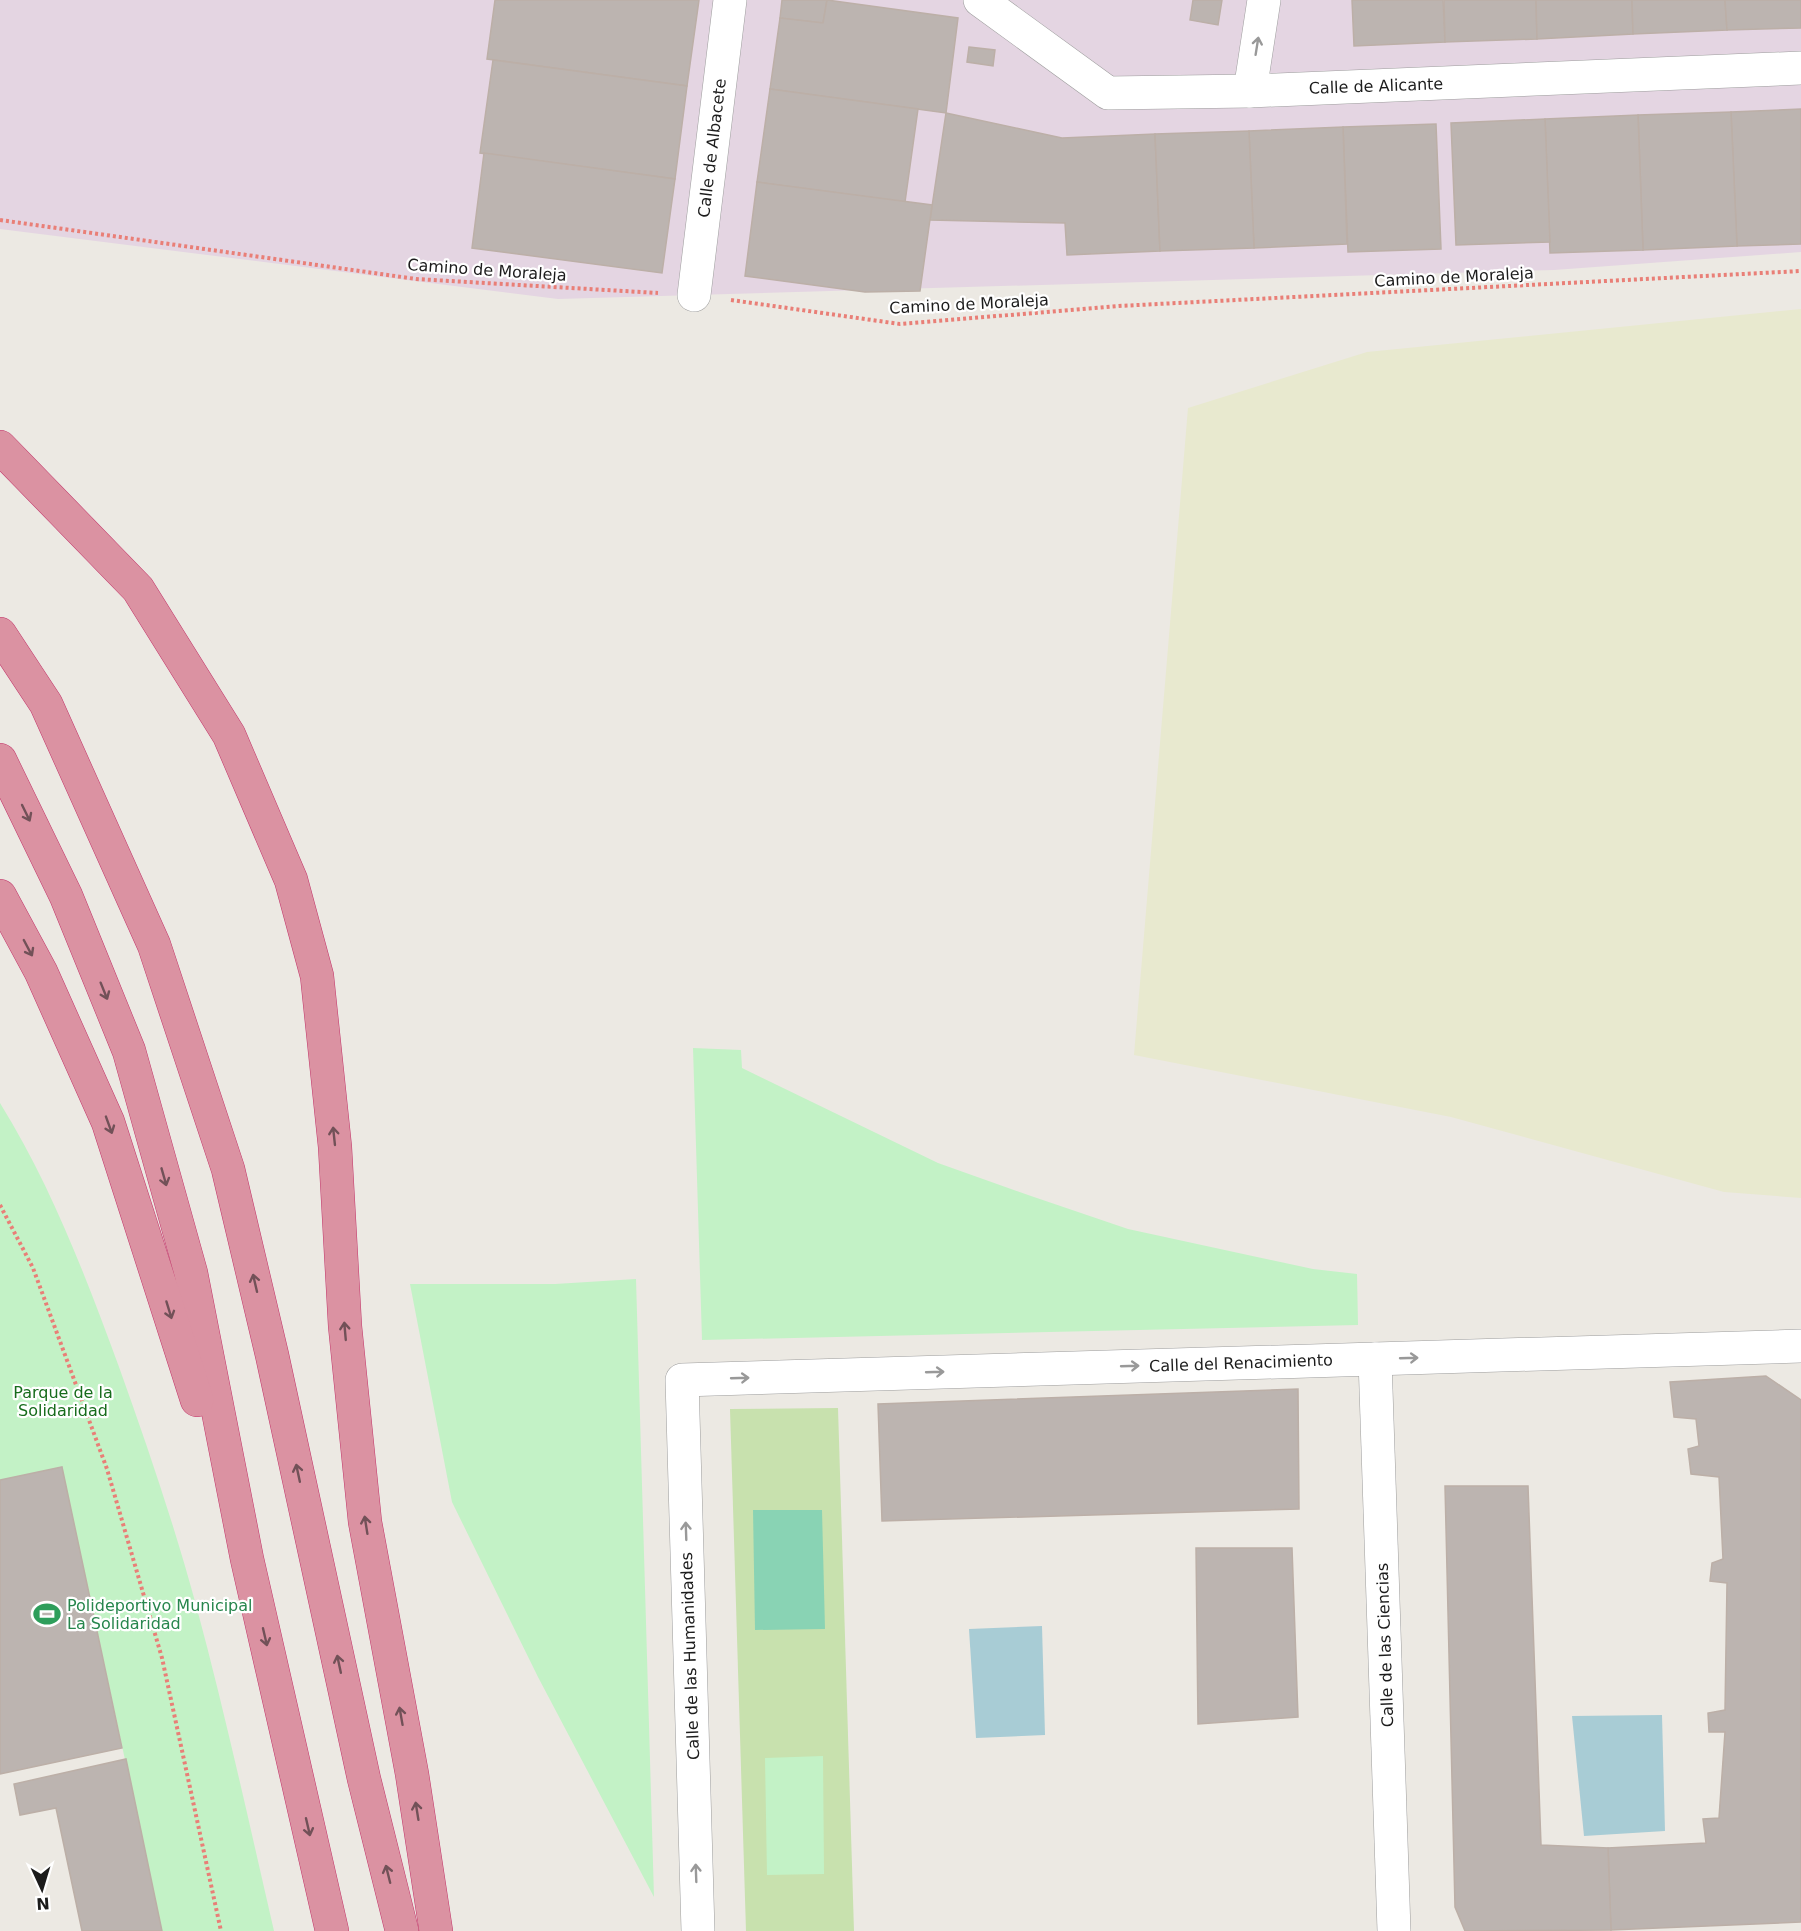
<svg xmlns="http://www.w3.org/2000/svg" width="1801" height="1931" viewBox="0 0 1801 1931" font-family="'DejaVu Sans',sans-serif">
<rect width="100%" height="100%" fill="#ece9e3"/>
<polygon fill="#e4d5e2" points="0,0 1801,0 1801,252 1554,270 558,299 0,229"/>
<polygon fill="#e8e9cf" points="1801,309 1801,1198 1724,1192 1451,1117 1134,1055 1188,408 1367,352"/>
<polygon fill="#c8e1ae" points="838,1408 854,1931 746,1931 730,1409"/>
<g fill="#c3f2c6">
<polygon points="693,1048 741,1050 742,1068 938,1163 1031,1196 1128,1229 1313,1269 1357,1274 1358,1325 702,1340"/>
<path d="M 0,1103 C 51,1185 86,1277 119,1367 C 147,1445 174,1524 196,1605 C 225,1713 249,1822 274,1931 L 162,1931 L 62,1468 L 0,1480 Z"/>
<polygon points="636,1279 654,1897 538,1677 452,1502 410,1284 555,1284"/>
<polygon points="823,1756 824,1874 767,1875 765,1758"/>
</g>
<polygon fill="#89d3b4" points="753,1510 822,1510 825,1629 755,1630"/>
<g fill="#a8ccd5">
<polygon points="1042,1626 1045,1735 976,1738 969,1629"/>
<polygon points="1662,1715 1665,1831 1584,1836 1572,1716"/>
</g>
<g fill="#bcb4b0" stroke="#bcafa7" stroke-width="1.5">
<polygon points="495,0 699,0 687,86 487,59"/>
<polygon points="782,0 827,0 823,23 780,18"/>
<polygon points="827,0 958,18 946,113 770,89 780,18 823,23"/>
<polygon points="1193,0 1222,0 1218,25 1190,20"/>
<polygon points="1352,0 1443,0 1445,42 1354,46"/>
<polygon points="1444,0 1536,0 1537,39 1445,42"/>
<polygon points="1536,0 1632,0 1633,34 1537,39"/>
<polygon points="1632,0 1725,0 1727,30 1633,34"/>
<polygon points="1725,0 1801,0 1801,28 1727,30"/>
<polygon points="969,47 995,50 993,66 967,62"/>
<polygon points="493,60 687,86 675,179 480,153"/>
<polygon points="770,89 918,109 905,202 757,182"/>
<polygon points="1801,109 1801,244 1737,246 1731,112"/>
<polygon points="1731,112 1737,246 1643,250 1638,115"/>
<polygon points="946,113 1062,138 1155,134 1160,251 1067,255 1065,223 930,220"/>
<polygon points="1638,115 1643,250 1550,253 1545,119"/>
<polygon points="1545,119 1550,242 1456,245 1451,123"/>
<polygon points="1436,124 1441,249 1348,252 1343,127"/>
<polygon points="1343,127 1347,244 1254,248 1249,131"/>
<polygon points="1249,131 1254,248 1160,251 1155,134"/>
<polygon points="484,153 675,179 662,273 472,248"/>
<polygon points="757,182 932,205 920,291 865,292 745,276"/>
<polygon points="1766,1376 1801,1400 1801,1922 1611,1930 1608,1848 1706,1843 1703,1819 1719,1818 1725,1732 1709,1732 1708,1713 1725,1710 1727,1583 1710,1581 1712,1563 1723,1559 1719,1477 1691,1474 1688,1449 1699,1446 1696,1419 1674,1417 1670,1382"/>
<polygon points="1298,1389 1299,1509 882,1521 878,1404"/>
<polygon points="62,1467 122,1748 0,1774 0,1480"/>
<polygon points="1445,1486 1528,1486 1541,1845 1608,1848 1611,1930 1465,1931 1455,1907"/>
<polygon points="1196,1548 1292,1548 1298,1717 1198,1724"/>
<polygon points="126,1759 162,1931 82,1931 56,1808 20,1815 14,1784"/>
</g>
<g fill="none" stroke-linecap="round" stroke-linejoin="round">
<defs>
<g id="street">
<polyline points="980,0 1108,93 1250,91 1801,68"/>
<polyline points="1250,91 1264,0"/>
<polyline points="694,295 730,0"/>
<polyline points="1375,1359 1394,1931"/>
<polyline points="698,1931 682,1380 1801,1346"/>
</g>
<g id="highway">
<polyline points="0,447 138,589 229,735 291,880 317,976 335,1147 345,1326 365,1522 412,1774 436,1931"/>
<polyline points="0,634 46,704 154,945 228,1169 272,1355 364,1779 402,1931"/>
<polyline points="0,760 66,896 129,1051 191,1273 247,1559 332,1931"/>
<polyline points="0,896 41,972 108,1122 197,1400"/>
</g>
</defs>
<use href="#street" stroke="#9d9d9d" stroke-width="34"/>
<use href="#highway" stroke="#c2376b" stroke-width="34"/>
<g stroke="#e97f77" stroke-width="4" stroke-dasharray="3 3" stroke-linecap="butt">
<polyline points="0,220 416,279 658,293"/>
<polyline points="731,300 900,324 1119,306 1801,271"/>
<polyline points="0,1205 33,1268 107,1469 162,1658 221,1931"/>
</g>
<use href="#street" stroke="#fff" stroke-width="33"/>
<use href="#highway" stroke="#db92a2" stroke-width="33"/>
</g>
<defs><path id="oneway-shaft" d="M-6 0H5M1.5-3L5.5 0L1.5 3" fill="none" stroke-width="1.6" stroke-linecap="round" stroke-linejoin="round" transform="scale(1.5)"/></defs>
<g stroke="#999">
<use href="#oneway-shaft" transform="translate(1257 46) rotate(-81)"/>
<use href="#oneway-shaft" transform="translate(1409 1358) rotate(-2)"/>
<use href="#oneway-shaft" transform="translate(1130 1366) rotate(-2)"/>
<use href="#oneway-shaft" transform="translate(935 1372) rotate(-2)"/>
<use href="#oneway-shaft" transform="translate(740 1378) rotate(-2)"/>
<use href="#oneway-shaft" transform="translate(686 1531) rotate(-92)"/>
<use href="#oneway-shaft" transform="translate(696 1873) rotate(-92)"/>
</g>
<g stroke="#725158">
<use href="#oneway-shaft" transform="translate(26 813) rotate(64)"/>
<use href="#oneway-shaft" transform="translate(28 948) rotate(62)"/>
<use href="#oneway-shaft" transform="translate(104 991) rotate(68)"/>
<use href="#oneway-shaft" transform="translate(109 1125) rotate(70)"/>
<use href="#oneway-shaft" transform="translate(334 1136) rotate(-96)"/>
<use href="#oneway-shaft" transform="translate(164 1177) rotate(74)"/>
<use href="#oneway-shaft" transform="translate(255 1283) rotate(-103)"/>
<use href="#oneway-shaft" transform="translate(169 1310) rotate(73)"/>
<use href="#oneway-shaft" transform="translate(345 1331) rotate(-95)"/>
<use href="#oneway-shaft" transform="translate(298 1473) rotate(-102)"/>
<use href="#oneway-shaft" transform="translate(366 1525) rotate(-99)"/>
<use href="#oneway-shaft" transform="translate(265 1637) rotate(77)"/>
<use href="#oneway-shaft" transform="translate(339 1664) rotate(-102)"/>
<use href="#oneway-shaft" transform="translate(401 1716) rotate(-100)"/>
<use href="#oneway-shaft" transform="translate(417 1811) rotate(-99)"/>
<use href="#oneway-shaft" transform="translate(308 1827) rotate(77)"/>
<use href="#oneway-shaft" transform="translate(388 1874) rotate(-104)"/>
</g>
<defs>
<symbol id="stadium-bare" viewBox="-9 -9 18 18"><path d="M0-5a6.5 5 0 1 0 0 10a6.5 5 0 1 0 0-10ZM-3.5-1.8h7v3.6h-7Z" fill="#2e9e5b" stroke="#fff" stroke-width="2.5" paint-order="stroke"/></symbol>
</defs>
<g fill-rule="evenodd">
<use href="#stadium-bare" x="28" y="1595" width="38" height="38"/>
</g>
<g text-anchor="middle" dominant-baseline="central" stroke-width="4.5" stroke-linejoin="round" paint-order="stroke">
<g font-size="16" fill="#1c1c1c" stroke="#fff">
<text transform="translate(1376 86) rotate(-2)">Calle de Alicante</text>
<text transform="translate(712 148) rotate(-83)">Calle de Albacete</text>
<text transform="translate(487 270) rotate(4)">Camino de Moraleja</text>
<text transform="translate(1454 277) rotate(-3)">Camino de Moraleja</text>
<text transform="translate(969 304) rotate(-3)">Camino de Moraleja</text>
<text transform="translate(1241 1363) rotate(-2)">Calle del Renacimiento</text>
<text transform="translate(1385 1645) rotate(-92)">Calle de las Ciencias</text>
<text transform="translate(690 1656) rotate(-92)">Calle de las Humanidades</text>
</g>
<g font-size="16" fill="#176c1c" stroke="#fff">
<text x="63" y="1392">Parque de la<tspan x="63" dy="18">Solidaridad</tspan></text>
</g>
<g font-size="16" fill="#27864d" stroke="#fff" text-anchor="start">
<text x="67" y="1605">Polideportivo Municipal<tspan x="67" dy="18">La Solidaridad</tspan></text>
</g>
</g>
<g transform="translate(42 1889) rotate(176)" stroke="#ffffff" stroke-width="4.5" paint-order="stroke">
<path d="M0-4.5L10 22L0 15L-10 22Z" fill="#1c1c1c"/>
<text y="-9" font-size="16" font-weight="bold" text-anchor="middle" fill="#1c1c1c">N</text>
</g>
</svg>
